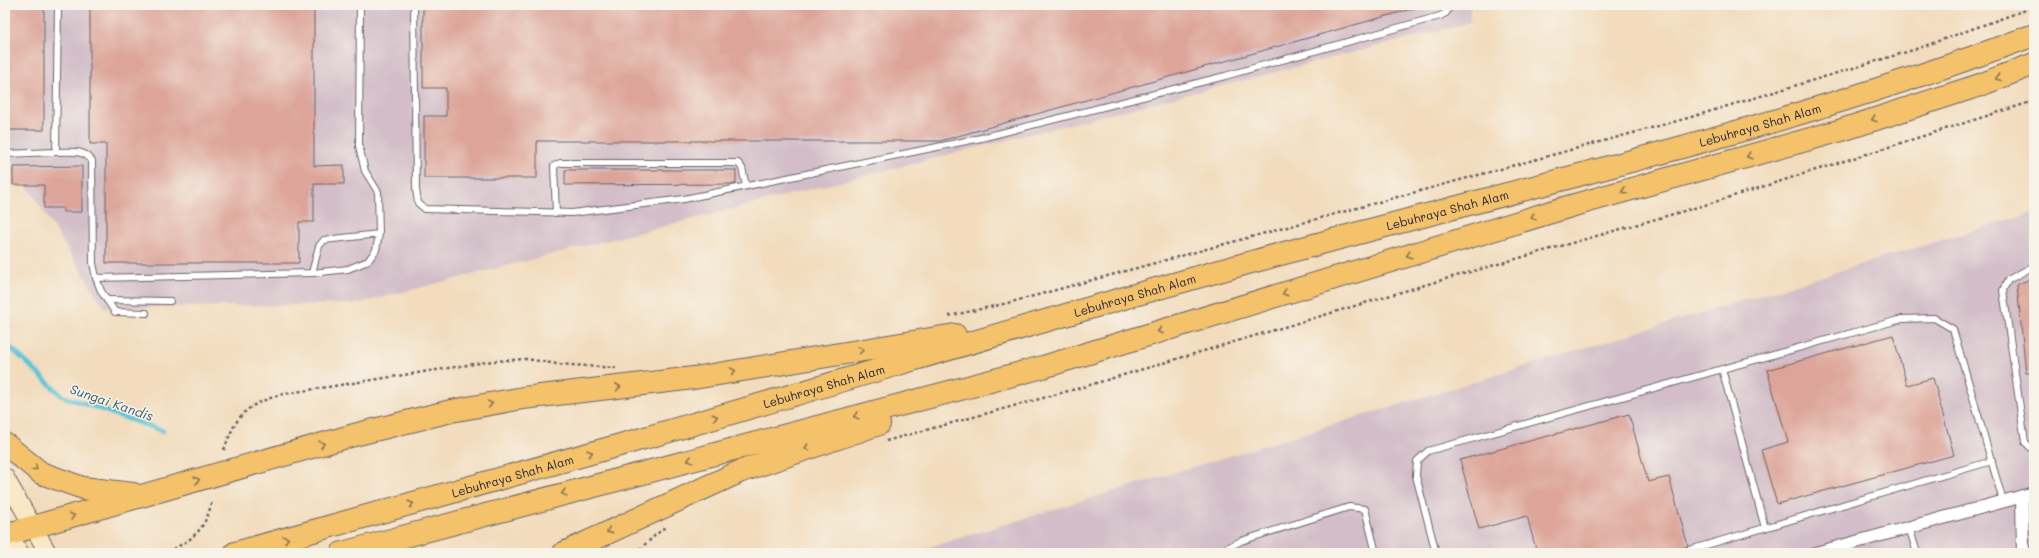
<svg xmlns="http://www.w3.org/2000/svg" width="2039" height="558" viewBox="0 0 2039 558" font-family="Mali,sans-serif">
<rect width="100%" height="100%" fill="#f7f3e8"/>
<filter id="ink" filterUnits="userSpaceOnUse"><feTurbulence type="fractalNoise" baseFrequency=".025" numOctaves="2"/><feDisplacementMap in="SourceGraphic" scale="8" xChannelSelector="R" yChannelSelector="G"/><feConvolveMatrix kernelMatrix="1 2 1 2 8 2 1 2 1" color-interpolation-filters="sRGB"/></filter>
<filter id="wash" filterUnits="userSpaceOnUse"><feTurbulence type="fractalNoise" baseFrequency=".012" numOctaves="4" result="noise"/><feDisplacementMap in="SourceGraphic" scale="16" xChannelSelector="R" yChannelSelector="G"/><feGaussianBlur stdDeviation="0.9" result="paint"/><feColorMatrix in="noise" values="0 0 0 0 0 0 0 0 0 0 0 0 0 0 0 0 0 1.4 0 .05"/><feComposite in="paint" operator="in"/></filter>
<g filter="url(#wash)">
<rect width="100%" height="100%" fill="#f2dcbd"/>
<g fill="#d2bdc8">
<polygon points="5,5 1470,5 1470,23 355,304 105,308 5,151"/>
<polygon points="2034,212 2034,553 910,553"/>
</g>
<g fill="none" stroke-linecap="round" stroke-linejoin="round">
<polyline stroke="#5ac4d6" stroke-width="4.5" points="5,340 9,346 62,396 163,431"/>
</g>
<g id="blocks">
<g fill="#dda59a">
<rect x="5" y="5" width="39" height="125"/>
<polygon points="90,5 314,5 314,166 344,165 344,184 314,184 314,222 299,222 299,263 106,263 106,144 90,144"/>
<polygon points="423,5 1415,5 1415,8 940,141 537,141 537,178 424,178 424,116 446,116 446,88 423,88"/>
<polygon points="82,166 82,212 63,212 63,208 44,208 44,185 13,185 13,167"/>
<polygon points="565,170 736,170 736,184 565,185"/>
<polygon points="2034,277 2034,373 2026,373 2017,285"/>
<polygon points="1893,335 1907,385 1933,378 1954,455 1777,504 1761,450 1788,442 1767,370"/>
<polygon points="1629,414 1648,482 1669,477 1688,546 1667,553 1537,553 1527,516 1479,529 1460,460"/>
</g>
</g>
</g>
<g filter="url(#ink)">
<use href="#blocks" fill-opacity="0" stroke="#6b6368" stroke-width="1"/>
<g fill="none" stroke-linecap="round" stroke-linejoin="round">
<defs>
<g id="service">
<path d="M 58,5 L 56,152 C 70,152 84,149 92,161 L 93,263 L 96,278 L 312,273 L 348,269 L 368,261 L 376,250 L 379,234 L 378,192 L 365,171 L 359,146 L 360,5"/>
<polyline points="414,5 416,189 418,203 425,209 572,213 684,199 981,138 1225,76 1440,16 1446,13 1450,5"/>
<polyline points="5,154 56,152"/>
<polyline points="556,213 554,166 560,163 738,163 742,168 746,186"/>
<polyline points="2034,266 2008,280 2003,290 2025,442 2031,448 2034,448"/>
<polyline points="312,273 319,246 324,240 379,234"/>
<polyline points="96,278 101,291 115,312 146,313"/>
<polyline points="107,300 170,301"/>
<polyline points="1722,369 1765,528"/>
<polyline points="1909,527 1917,553"/>
<polyline points="1217,553 1241,541 1349,507 1365,509 1376,553"/>
<polyline points="1436,553 1416,476 1417,461 1428,451 1902,319 1934,318 1953,329 2003,501"/>
<polyline points="1679,553 1992,461"/>
</g>
<g id="minor">
<polyline points="2022,496 2023,553"/>
<polyline points="1816,553 2034,493"/>
</g>
<g id="secondary">
<polyline points="5,477 48,553"/>
<polyline points="5,527 20,553"/>
</g>
<g id="motorway">
<polyline points="5,444 41,473 83,488 133,494"/>
<polyline points="5,535 354,435 451,411 523,398 694,378 955,335"/>
<path id="s1" d="M 235,553 C 374,515 513,476 652,436 C 851,379 1049,318 1248,263 C 1511,190 1779,131 2034,35"/>
<polyline points="342,553 1043,367 1571,206 1842,130 1980,85 2034,64"/>
<polyline points="564,553 739,472 879,424"/>
</g>
</defs>
<use href="#service" stroke="#6b6368" stroke-width="8"/>
<use href="#minor" stroke="#6b6368" stroke-width="14"/>
<use href="#secondary" stroke="#6b6368" stroke-width="19"/>
<use href="#motorway" stroke="#6b6368" stroke-width="24"/>
<g stroke="#6b6368" stroke-width="2.5" stroke-dasharray="3 3" stroke-linecap="butt">
<polyline points="949,316 1008,303 1688,118 1913,50 2034,7"/>
<polyline points="886,441 1083,387 1435,282 1705,205 2034,101"/>
<path d="M 224,450 C 237,413 246,405 283,394 L 493,361 L 527,359 L 557,364 L 616,368"/>
<path d="M 162,553 C 190,543 206,531 212,500"/>
<polyline points="635,553 665,527"/>
</g>
<use href="#service" stroke="#fff" stroke-width="6"/>
<use href="#minor" stroke="#fff" stroke-width="12"/>
<use href="#secondary" stroke="#fae7c3" stroke-width="17"/>
<use href="#motorway" stroke="#f3c26a" stroke-width="22"/>
</g>
<defs><path id="oneway-chevron" d="M-2-3.5L2.5 0L-2 3.5" fill="none" stroke-width="1.6" stroke-linecap="round" stroke-linejoin="round"/></defs>
<g stroke="#8a7252">
<use href="#oneway-chevron" transform="translate(1998 78) rotate(159)"/>
<use href="#oneway-chevron" transform="translate(1874 119) rotate(162)"/>
<use href="#oneway-chevron" transform="translate(1749 156) rotate(164)"/>
<use href="#oneway-chevron" transform="translate(1624 191) rotate(164)"/>
<use href="#oneway-chevron" transform="translate(1533 217) rotate(163)"/>
<use href="#oneway-chevron" transform="translate(1409 255) rotate(163)"/>
<use href="#oneway-chevron" transform="translate(1285 293) rotate(163)"/>
<use href="#oneway-chevron" transform="translate(1160 331) rotate(163)"/>
<use href="#oneway-chevron" transform="translate(861 350) rotate(-9)"/>
<use href="#oneway-chevron" transform="translate(733 371) rotate(-9)"/>
<use href="#oneway-chevron" transform="translate(618 387) rotate(-7)"/>
<use href="#oneway-chevron" transform="translate(490 404) rotate(-10)"/>
<use href="#oneway-chevron" transform="translate(856 416) rotate(165)"/>
<use href="#oneway-chevron" transform="translate(715 417) rotate(-16)"/>
<use href="#oneway-chevron" transform="translate(322 444) rotate(-16)"/>
<use href="#oneway-chevron" transform="translate(807 448) rotate(161)"/>
<use href="#oneway-chevron" transform="translate(590 453) rotate(-16)"/>
<use href="#oneway-chevron" transform="translate(690 460) rotate(165)"/>
<use href="#oneway-chevron" transform="translate(35 468) rotate(37)"/>
<use href="#oneway-chevron" transform="translate(197 480) rotate(-16)"/>
<use href="#oneway-chevron" transform="translate(564 493) rotate(165)"/>
<use href="#oneway-chevron" transform="translate(411 504) rotate(-16)"/>
<use href="#oneway-chevron" transform="translate(72 516) rotate(-16)"/>
<use href="#oneway-chevron" transform="translate(609 531) rotate(154)"/>
<use href="#oneway-chevron" transform="translate(286 539) rotate(-15)"/>
</g>
</g>
<g text-anchor="middle" dominant-baseline="central" stroke-width="3" stroke-linejoin="round" paint-order="stroke">
<g font-size="12" fill="#22223b" stroke="#f7f3e8">
<text stroke="none"><textPath href="#s1" startOffset="1584">Lebuhraya Shah Alam</textPath></text>
<text stroke="none"><textPath href="#s1" startOffset="1260">Lebuhraya Shah Alam</textPath></text>
<text stroke="none"><textPath href="#s1" startOffset="936">Lebuhraya Shah Alam</textPath></text>
<text stroke="none"><textPath href="#s1" startOffset="612">Lebuhraya Shah Alam</textPath></text>
<text stroke="none"><textPath href="#s1" startOffset="288">Lebuhraya Shah Alam</textPath></text>
</g>
<g font-size="13" font-style="italic" fill="#365b71" stroke="#f7f3e8">
<text transform="translate(112 402) rotate(19)">Sungai Kandis</text>
</g>
</g>
<rect width="2039" height="558" fill="none" stroke="#f7f3e8" stroke-width="20"/>
</svg>
